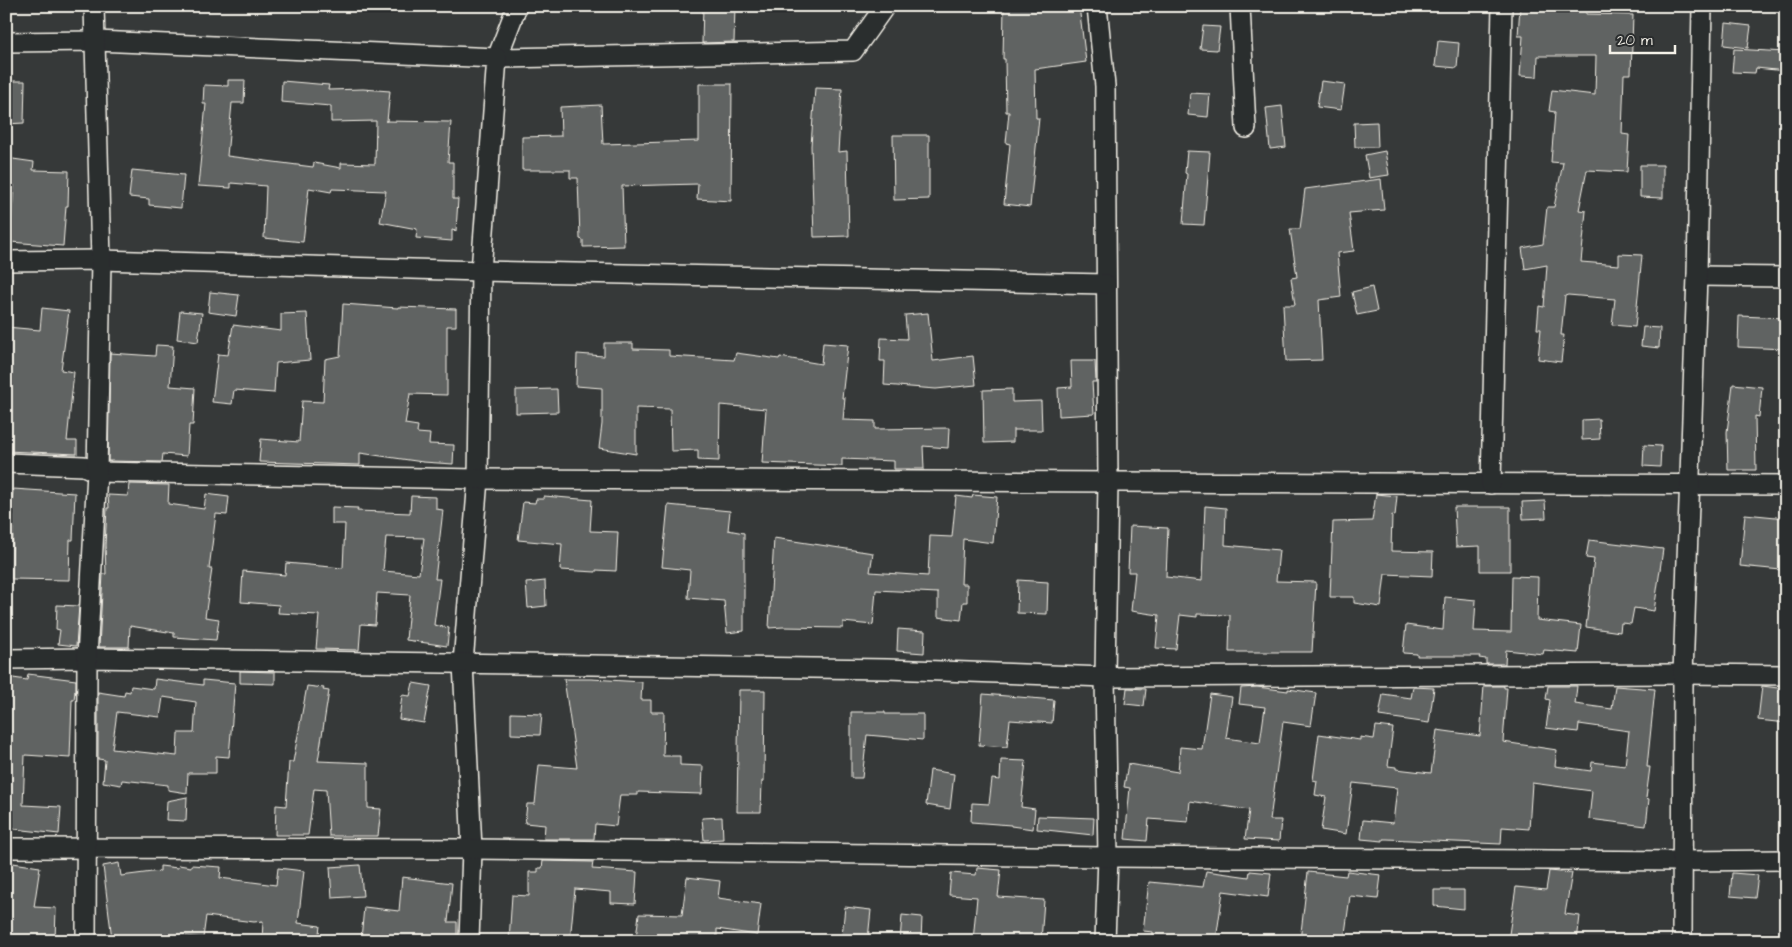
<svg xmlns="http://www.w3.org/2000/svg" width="1792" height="947" viewBox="0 0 1792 947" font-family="'Architects Daughter',sans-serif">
<rect width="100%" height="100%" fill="#363939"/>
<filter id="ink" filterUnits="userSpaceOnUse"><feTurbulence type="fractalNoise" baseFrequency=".02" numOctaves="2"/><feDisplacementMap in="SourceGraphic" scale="10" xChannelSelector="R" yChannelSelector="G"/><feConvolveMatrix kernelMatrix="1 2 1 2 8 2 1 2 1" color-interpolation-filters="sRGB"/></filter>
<g filter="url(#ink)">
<polygon fill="#434645" points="279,6 497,6 496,13 279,10"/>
<g fill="#616362" stroke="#f4f1e8" fill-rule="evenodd">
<polygon points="703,6 735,6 734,42 702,43"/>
<polygon points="1004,6 1079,6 1086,62 1035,69 1036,118 1039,118 1030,207 1004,204 1010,144 1006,143 1009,112 1006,112 1005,59 1003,59"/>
<polygon points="1520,6 1586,8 1586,14 1633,15 1631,74 1624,74 1622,134 1629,135 1627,172 1587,170 1579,210 1586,211 1581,262 1619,265 1619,254 1642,255 1635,327 1612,325 1615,299 1568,295 1565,296 1561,335 1564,335 1561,362 1538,359 1541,329 1537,329 1539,306 1544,307 1547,265 1525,269 1522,248 1543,244 1547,207 1554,207 1563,163 1551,162 1555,112 1549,111 1552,90 1595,95 1596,56 1538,56 1537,77 1520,76 1523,36 1518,36"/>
<polygon points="1726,23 1751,26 1748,48 1724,45"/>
<polygon points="1203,26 1220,27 1217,50 1200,49"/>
<polygon points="1438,41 1459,43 1457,68 1435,66"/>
<polygon points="1734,49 1786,52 1786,71 1756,68 1755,73 1732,72"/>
<polygon points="228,80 245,80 244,103 232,103 227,156 313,167 314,163 341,168 341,163 375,164 376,121 331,122 331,106 281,102 282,81 329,85 328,90 363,89 390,91 387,121 385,121 451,122 448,162 453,162 453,199 458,199 456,231 452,230 452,241 416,238 417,229 380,222 386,191 332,189 331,192 309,188 303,242 264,238 266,186 231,183 231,188 198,186 206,104 203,104 204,85 228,86"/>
<polygon points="6,81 25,81 24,123 6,124"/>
<polygon points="1321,81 1345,84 1341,110 1317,107"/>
<polygon points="699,84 732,84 731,201 697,199 698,184 622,186 624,246 583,247 583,240 580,239 578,178 570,178 570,170 522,170 522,137 561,136 560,107 601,105 603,144 699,141"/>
<polygon points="815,88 842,89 838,152 847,151 849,236 814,237 811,146"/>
<polygon points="1190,93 1210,94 1208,117 1188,115"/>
<polygon points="1282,106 1286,147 1270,149 1266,108"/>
<polygon points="1377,122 1378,147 1355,147 1354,123"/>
<polygon points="893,135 929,135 929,199 894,200"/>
<polygon points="1187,151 1210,152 1204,225 1183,224 1187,174 1185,173"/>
<polygon points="1385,151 1389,175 1369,178 1365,155"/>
<polygon points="6,158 34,162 33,170 69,171 68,206 66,206 63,246 10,242 14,185 6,184"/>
<polygon points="1640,165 1663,165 1663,198 1640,197"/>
<polygon points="132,170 184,175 181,208 149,205 149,199 129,197"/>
<polygon points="1381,179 1384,210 1349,213 1354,251 1337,253 1341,297 1319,300 1322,360 1286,361 1283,305 1295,305 1291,278 1297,277 1290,229 1300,229 1305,189"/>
<polygon points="1372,287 1377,311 1357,315 1352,292"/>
<polygon points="210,292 239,295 236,316 208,312"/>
<polygon points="343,304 398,308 398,307 456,309 456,326 447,326 447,395 410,394 405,424 418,426 417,433 430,434 429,444 454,445 453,464 423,462 360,453 360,465 259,462 261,439 299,442 302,401 323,402 325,359 340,356"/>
<polygon points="42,308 69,311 61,370 74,372 67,441 77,441 77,454 6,451 6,327 40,330"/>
<polygon points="180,311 202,313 198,342 177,339"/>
<polygon points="307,313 310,360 276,363 274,393 234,390 232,404 212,402 218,354 228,355 233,325 281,331 281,314"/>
<polygon points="928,313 933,361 973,356 976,385 936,389 884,385 885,361 880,361 881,338 907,339 905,315"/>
<polygon points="1739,316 1786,318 1786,349 1738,347"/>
<polygon points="1643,327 1660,328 1659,348 1641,346"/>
<polygon points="604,343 633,343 633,349 669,350 669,356 734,360 736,353 779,359 780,357 821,364 823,343 848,345 842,398 845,398 843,420 875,421 875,429 949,428 948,448 923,446 924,469 894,469 894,461 842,459 842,466 762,463 766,409 720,405 719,461 698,460 698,450 671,451 670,409 636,408 636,454 599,448 602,424 602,388 576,386 577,354 604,356"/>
<polygon points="156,345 173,346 170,386 195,388 193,425 189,425 187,456 163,454 162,462 108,461 110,353 155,356"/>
<polygon points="1071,361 1095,361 1096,382 1092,382 1094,414 1059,416 1058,388 1072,387"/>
<polygon points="1733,384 1762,387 1759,417 1755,416 1756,470 1728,470 1727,432"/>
<polygon points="557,389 558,412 516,413 516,390"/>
<polygon points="1012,389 1012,402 1041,401 1042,430 1013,430 1013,442 984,443 983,390"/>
<polygon points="1599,419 1600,439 1582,440 1582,420"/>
<polygon points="1644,445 1661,446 1660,467 1643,466"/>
<polygon points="129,484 169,485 168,504 204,509 206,494 229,497 227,515 216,514 209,569 212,569 205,617 219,619 216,640 174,637 174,633 130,626 129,647 99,647 103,574 106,574 105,545 107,508 109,508 108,495 128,496"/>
<polygon points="13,489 75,493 73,540 70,540 69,580 12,579 13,515 11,515"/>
<polygon points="1376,494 1397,496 1395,516 1392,515 1391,551 1433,552 1432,576 1385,574 1381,607 1354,603 1354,597 1330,597 1333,522 1372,521"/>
<polygon points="973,495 997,497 993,543 963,539 961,584 967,584 967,602 963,602 961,620 938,617 938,593 876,590 873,625 843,622 843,628 783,627 769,628 774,538 873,553 870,572 928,576 930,536 952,537 956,496 972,498"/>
<path d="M 411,496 L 436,497 L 436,509 L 443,510 L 435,579 L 440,579 L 434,625 L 449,628 L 447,646 L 406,640 L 410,595 L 377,593 L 375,625 L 361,624 L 359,650 L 316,649 L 319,615 L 278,613 L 279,605 L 241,602 L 243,571 L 285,575 L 286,563 L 343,568 L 345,524 L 332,524 L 332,507 L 358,508 L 357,511 L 410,513 ZM 386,537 L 424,538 L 419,574 L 383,571 Z"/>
<polygon points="544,496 592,500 590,531 618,532 616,571 596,570 596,572 560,570 562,544 518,540 523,502 535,503 536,499 544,499"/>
<polygon points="1545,501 1546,518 1523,519 1522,502"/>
<polygon points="668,505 730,511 728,530 744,533 744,631 727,633 724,601 688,598 690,570 662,567"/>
<polygon points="1205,506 1226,508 1225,545 1279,550 1276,581 1316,582 1312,652 1229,652 1230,615 1197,614 1197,617 1180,615 1176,649 1156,648 1159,615 1131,611 1135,572 1128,572 1130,526 1168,528 1166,577 1202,581"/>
<polygon points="1454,507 1510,507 1510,571 1480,571 1480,546 1456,547"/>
<polygon points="1745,514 1786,518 1781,570 1740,566"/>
<polygon points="1589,540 1663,549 1654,611 1634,608 1631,624 1621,623 1620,632 1586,627 1594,559 1586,558"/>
<polygon points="1512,576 1538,577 1537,620 1581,625 1578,653 1544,650 1543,654 1506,650 1505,664 1486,664 1486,659 1479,658 1480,656 1417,656 1417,654 1403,653 1406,625 1443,630 1445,597 1476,600 1474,631 1511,632"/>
<polygon points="1018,580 1048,582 1047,614 1017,613"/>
<polygon points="545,581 546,606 528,608 526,583"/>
<polygon points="57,605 79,606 76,646 58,644 60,630 56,629"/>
<polygon points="898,629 925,631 924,653 897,651"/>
<polygon points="240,671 275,672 275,684 240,683"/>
<polygon points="28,674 76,680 76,694 75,691 74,700 72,700 70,758 25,755 23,805 61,807 59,834 6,828 6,677 27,680"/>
<path d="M 155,679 L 203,685 L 203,680 L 235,683 L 229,757 L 216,756 L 216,773 L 188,773 L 187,793 L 168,790 L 168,785 L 122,780 L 121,785 L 103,782 L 105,760 L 98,759 L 98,692 L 124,696 L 125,691 L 130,692 L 131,686 L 154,689 ZM 163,697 L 196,702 L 194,733 L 178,733 L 177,756 L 112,749 L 117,712 L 160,717 Z"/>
<polygon points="564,679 591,679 642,682 641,700 651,700 651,712 664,712 663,756 680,756 680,765 703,766 702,794 638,792 638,795 620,795 616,826 595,824 594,839 544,839 545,825 525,823 527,804 535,804 539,765 577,768"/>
<polygon points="413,683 431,686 424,723 399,719 402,695 410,696"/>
<polygon points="307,686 324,688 323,690 329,691 318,761 368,763 368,808 381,809 378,836 329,836 326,790 314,789 308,835 275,835 276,805 286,806 289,762 293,762"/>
<polygon points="1484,686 1504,686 1504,688 1507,688 1503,742 1557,750 1555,766 1591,771 1592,762 1625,766 1629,731 1579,724 1578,732 1546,728 1550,700 1546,699 1548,686 1577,686 1575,704 1612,709 1615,686 1655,689 1647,767 1650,767 1646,798 1649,799 1646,826 1589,819 1592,791 1532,783 1529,829 1502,827 1501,844 1387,839 1383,839 1383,841 1361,839 1363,820 1393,823 1397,788 1353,783 1346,834 1321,830 1326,797 1315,795 1317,781 1313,780 1319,734 1360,740 1360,737 1374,739 1376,726 1393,728 1388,766 1396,767 1396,769 1431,773 1437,730 1480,736"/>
<polygon points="1762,686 1786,689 1786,723 1758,720"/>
<polygon points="1257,687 1288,691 1288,689 1316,693 1311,726 1283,722 1270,820 1281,820 1279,841 1245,839 1249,810 1190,801 1188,822 1149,819 1147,841 1125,839 1130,788 1124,787 1128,764 1178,772 1180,747 1202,749 1210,694 1232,697 1226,738 1260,743 1265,707 1239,704 1241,688"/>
<polygon points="1413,687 1434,688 1429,723 1379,716 1383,694 1411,698"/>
<polygon points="1127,688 1146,689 1144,706 1125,704"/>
<polygon points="739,690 765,690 764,781 762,781 761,812 737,812"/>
<polygon points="983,694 1054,700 1052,723 1010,720 1007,747 979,745"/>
<polygon points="851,712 885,712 885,714 923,714 923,740 867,735 862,778 851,778"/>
<polygon points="511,713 542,714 540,735 511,734"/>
<polygon points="1001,760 1026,761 1021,807 1035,809 1033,829 1011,826 1011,825 971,822 972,803 989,804 992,779 1000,780"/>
<polygon points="930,770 954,774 950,809 926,805"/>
<polygon points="187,797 186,821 166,820 167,801"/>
<polygon points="1038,816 1094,818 1093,835 1037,829"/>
<polygon points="722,817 723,839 704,840 702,818"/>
<polygon points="543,861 593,862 592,869 637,872 635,904 611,903 611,892 575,889 570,941 509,941 512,895 529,896 529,872 538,872 538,868 542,868"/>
<polygon points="6,862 40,867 34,907 56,908 55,941 6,941"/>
<polygon points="119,863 121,876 160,871 160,866 178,868 179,865 191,867 191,865 221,867 220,878 276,885 278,868 304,871 298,923 320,926 318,941 262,941 263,921 254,922 206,916 203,938 186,936 185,941 159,941 159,938 112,939 103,866"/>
<polygon points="360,865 363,896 332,898 330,867"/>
<polygon points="977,868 1001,870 998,897 1044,900 1041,941 1003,939 1003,941 973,941 977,897 949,895 951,873 976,875"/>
<polygon points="1206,871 1249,877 1250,871 1271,873 1268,897 1223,891 1216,940 1189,938 1185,938 1184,941 1153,941 1153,932 1143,931 1149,882 1203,887"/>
<polygon points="1347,871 1381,875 1378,899 1350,896 1344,941 1300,941 1308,872 1346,876"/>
<polygon points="1549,871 1572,873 1565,914 1580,916 1577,941 1508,941 1516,887 1546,890"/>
<polygon points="1732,873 1758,875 1755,898 1730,896"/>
<polygon points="402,877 452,883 448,922 457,922 457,940 401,937 401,941 361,939 364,907 399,911"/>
<polygon points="687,877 720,881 718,898 761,904 757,935 717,929 717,941 636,938 639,914 682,915"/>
<polygon points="1434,890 1464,890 1464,909 1434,906"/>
<polygon points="845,907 871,910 868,939 842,936"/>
<polygon points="902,915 922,917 921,941 900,941"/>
</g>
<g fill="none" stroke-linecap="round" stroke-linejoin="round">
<defs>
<g id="minor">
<polyline points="517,6 497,58 853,51 885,6"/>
<polyline points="1097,6 1105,86 1108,481 1105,677 1108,857 1105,941"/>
<polyline points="1240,6 1246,128"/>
<polyline points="6,42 96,41 497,58 481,271 478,479 463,663 472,849 469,941"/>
<polyline points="6,261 101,260 481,271 1106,284"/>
<polyline points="1697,276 1786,277"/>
<polyline points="6,463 84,466 97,472 478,479 1786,485"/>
<polyline points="1491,484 1502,6"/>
<polyline points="6,659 87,658 887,669 1105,677 1683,674 1786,675"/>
<polyline points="6,848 472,849 1108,857 1682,861 1786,860"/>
<polyline points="86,941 87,658 97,472 101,260 94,6"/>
<polyline points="1682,941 1683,674 1697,276 1702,6"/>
</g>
</defs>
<use href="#minor" stroke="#f4f1e8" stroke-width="22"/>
<use href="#minor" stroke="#2a2d2e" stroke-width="19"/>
</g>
</g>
<rect width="1792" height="947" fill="none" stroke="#2a2d2e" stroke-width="25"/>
<rect x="12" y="12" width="1767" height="922" fill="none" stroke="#f4f1e8" stroke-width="2" filter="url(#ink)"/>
<path d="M1610 45v8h65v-8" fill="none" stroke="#f4f1e8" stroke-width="2.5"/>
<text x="1617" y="45" font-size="15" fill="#f4f1e8" stroke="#2a2d2e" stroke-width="4" paint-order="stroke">20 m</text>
</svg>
